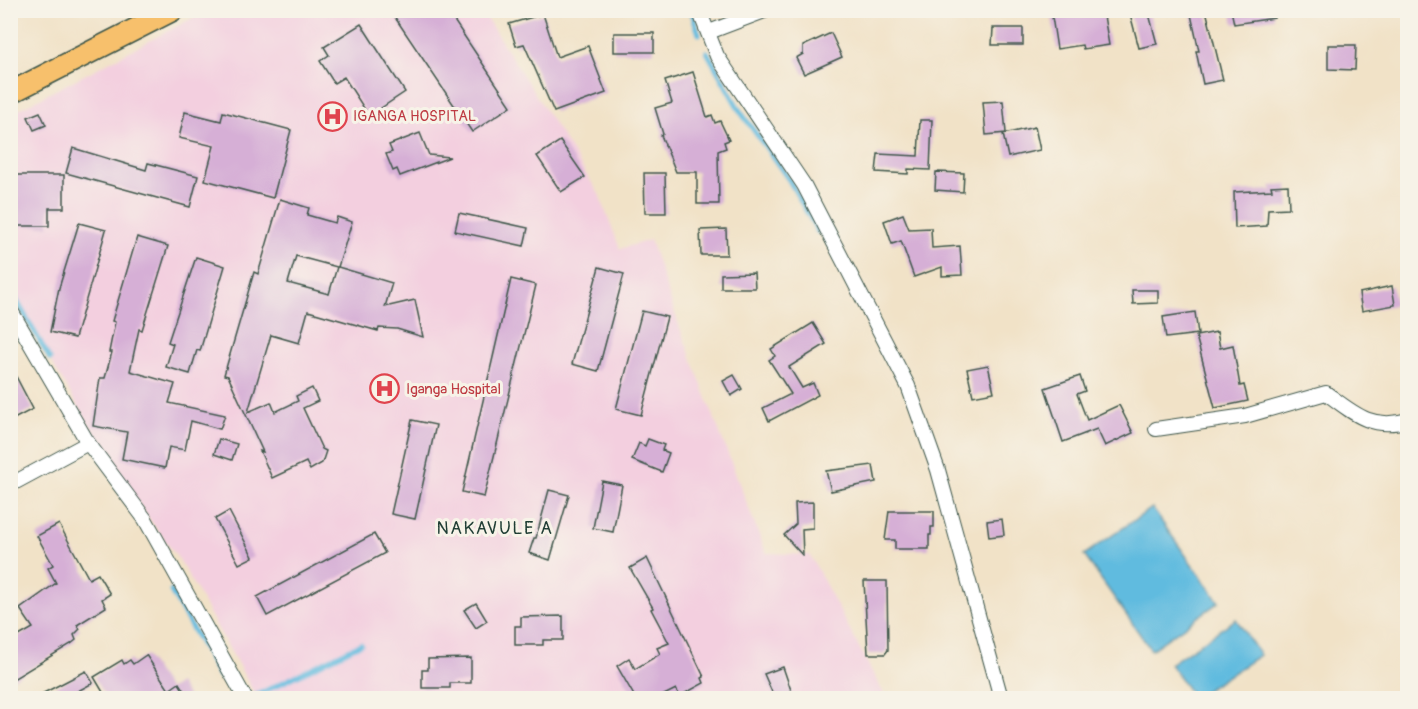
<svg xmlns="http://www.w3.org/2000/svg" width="1418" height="709" viewBox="0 0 1418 709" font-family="Pangolin,sans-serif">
<rect width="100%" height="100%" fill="#f7f3e8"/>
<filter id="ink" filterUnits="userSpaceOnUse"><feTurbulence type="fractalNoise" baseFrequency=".0167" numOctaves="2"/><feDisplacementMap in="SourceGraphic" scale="12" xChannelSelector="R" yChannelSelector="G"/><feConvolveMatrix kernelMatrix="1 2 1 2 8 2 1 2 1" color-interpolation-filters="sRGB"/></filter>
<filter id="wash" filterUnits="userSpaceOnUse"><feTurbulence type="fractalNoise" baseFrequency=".008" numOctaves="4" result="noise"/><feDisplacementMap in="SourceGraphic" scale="24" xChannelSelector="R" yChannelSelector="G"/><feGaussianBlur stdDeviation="1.35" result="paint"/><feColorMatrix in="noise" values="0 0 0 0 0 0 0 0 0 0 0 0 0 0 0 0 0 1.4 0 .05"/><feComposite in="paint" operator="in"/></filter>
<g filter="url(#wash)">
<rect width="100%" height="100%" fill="#f1e2c7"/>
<polygon fill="#f3cfdf" points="206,11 482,11 599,194 620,249 650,240 681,331 766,553 810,555 886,698 257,698 180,561 127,488 11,295 10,114"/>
<g fill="#61bbdf" stroke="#407c8a" stroke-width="1.5">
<polygon points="1152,508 1219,602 1151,650 1084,555"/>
<polygon points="1236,619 1260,655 1194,698 1170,664"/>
</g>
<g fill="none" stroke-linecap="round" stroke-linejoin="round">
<g stroke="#61bbdf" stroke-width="5">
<polyline points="691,10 699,34"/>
<polyline points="707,52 740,111 789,180 818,232"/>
<polyline points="10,289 50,359"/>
<polyline points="171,591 219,676"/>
<polyline points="232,696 233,698"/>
<polyline points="255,696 361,644"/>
</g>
</g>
<g id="blocks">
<g fill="#d6afd6" fill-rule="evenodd">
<polygon points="390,10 447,10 511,106 472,132"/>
<polygon points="1051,10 1103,10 1109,45 1083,49 1082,45 1057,49"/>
<polygon points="1129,10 1148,10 1157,44 1139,48"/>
<polygon points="1190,10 1206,10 1223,80 1203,84 1196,51 1199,51"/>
<polygon points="1231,10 1273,10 1274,18 1234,24"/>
<polygon points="543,14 557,57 588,46 606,93 554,112 524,44 516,46 509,24"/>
<polygon points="361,24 405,92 369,116 344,77 334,83 320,61 329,55 324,47"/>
<polygon points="993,28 1023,28 1023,45 992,45"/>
<rect x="614" y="33" width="40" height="19"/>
<polygon points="831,33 842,57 804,74 796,58 803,54 803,46"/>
<polygon points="1328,45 1356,45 1355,70 1328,69"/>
<polygon points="693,72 707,117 712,115 715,123 720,121 729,140 724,142 726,148 718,151 719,204 697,204 697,172 676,172 661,135 663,134 655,108 672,103 665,81"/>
<polygon points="1003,101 1006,133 986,135 983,102"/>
<polygon points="40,112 46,125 34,130 28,117"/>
<polygon points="185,112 221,121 223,112 291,130 273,198 205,180 214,146 179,138"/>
<polygon points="920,120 932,120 930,170 908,169 908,174 876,172 878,154 918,156"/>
<polygon points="1035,127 1040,150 1008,157 1003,134"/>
<polygon points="420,133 429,155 450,157 400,176 397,169 393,171 386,154 392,152 389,145"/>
<polygon points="560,141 585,177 561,192 537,156"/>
<polygon points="73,148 146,170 148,163 198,176 190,207 66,173"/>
<polygon points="936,172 964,173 963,192 935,190"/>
<polygon points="644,173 665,173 666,213 645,213"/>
<polygon points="10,175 64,175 64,208 49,208 49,226 11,226"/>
<polygon points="1288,185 1289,208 1268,209 1267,226 1235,228 1234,192 1272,190 1271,186"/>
<path d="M 280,199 L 309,208 L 307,215 L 335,223 L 337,217 L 352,222 L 338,267 L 392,283 L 385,307 L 415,300 L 423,337 L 397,329 L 379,328 L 378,331 L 308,311 L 299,343 L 271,335 L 248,412 L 271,402 L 275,412 L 298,401 L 296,396 L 312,388 L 318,401 L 303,408 L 322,449 L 326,451 L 322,463 L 310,470 L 306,462 L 272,478 L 260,451 L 263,452 L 228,376 L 224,375 L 254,272 L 258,274 ZM 296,256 L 337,267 L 329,294 L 288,283 Z"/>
<polygon points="459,213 528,228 524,246 455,231"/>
<polygon points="903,214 909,229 931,228 932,248 960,246 962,275 942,276 942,267 914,277 901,241 892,244 884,221"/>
<polygon points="79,223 106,230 75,338 50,332 59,288"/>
<polygon points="726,229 727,255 701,255 700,230"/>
<polygon points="137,237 168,246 142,330 139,329 130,371 175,384 169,403 225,415 220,429 191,421 185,450 169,447 165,468 122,459 127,432 93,426 100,378 105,378 112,352 109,352 115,322 112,321"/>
<polygon points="196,257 225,266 200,351 197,350 190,374 166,367 173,344 168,342"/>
<polygon points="599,267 624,274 598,371 572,364"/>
<polygon points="754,273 755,288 721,288 721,274"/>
<polygon points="511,279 536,285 484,497 462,492"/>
<polygon points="1392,286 1395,305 1362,311 1359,293"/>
<polygon points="1132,290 1158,290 1158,303 1133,304"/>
<polygon points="642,311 667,317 641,415 616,409"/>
<polygon points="1195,312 1198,334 1166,338 1163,317"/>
<polygon points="813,323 826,344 789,367 802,388 813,383 818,395 769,421 763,408 791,394 769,360 775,356 771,349"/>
<polygon points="1217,332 1220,348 1233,345 1240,386 1244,385 1248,401 1215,408 1196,336"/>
<polygon points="10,365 33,409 10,421"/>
<polygon points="988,365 994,392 973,396 967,369"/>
<polygon points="734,375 742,389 731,396 723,381"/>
<polygon points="1080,376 1085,391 1077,394 1087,420 1119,405 1133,433 1105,446 1097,429 1063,442 1045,388"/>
<polygon points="412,420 436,425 415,519 391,514"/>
<polygon points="219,439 237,444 232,460 214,454"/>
<polygon points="648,439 664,445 662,450 669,453 662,472 632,460 639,443 645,446"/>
<polygon points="873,465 876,482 831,491 826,471"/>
<polygon points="602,481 622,485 613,532 593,528"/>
<polygon points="549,490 569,495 550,560 529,553 534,538 536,538"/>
<polygon points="813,502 813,528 802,529 803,556 784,535 796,524 795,503"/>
<polygon points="229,511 253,557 239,564 215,519"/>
<polygon points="889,511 934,511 934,527 931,527 931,535 929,535 929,549 895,549 895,540 885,540"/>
<polygon points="1002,519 1004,535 989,537 987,521"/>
<polygon points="59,524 89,579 98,574 110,594 102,599 106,607 77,625 80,629 74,635 76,640 71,644 10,681 10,641 33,628 20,609 56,583 48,568 53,565 37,536"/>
<polygon points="374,534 385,553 267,616 257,597"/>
<polygon points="647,558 704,677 702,678 704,683 680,696 676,689 656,699 636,699 617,666 629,658 635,669 660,654 657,648 669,643 651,609 653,608 630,568"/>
<polygon points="864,581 887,581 888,650 885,654 868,654"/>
<polygon points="476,603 487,621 476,628 464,610"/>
<polygon points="563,616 563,640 543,640 543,645 515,645 515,626 521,626 521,617"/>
<polygon points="146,655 169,690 179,683 189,699 107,699 94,677 122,660 124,664 130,660 133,664"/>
<polygon points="471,658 471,683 450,683 450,688 422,688 422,670 428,670 428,659"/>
<polygon points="783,667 794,699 775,699 764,674"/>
<polygon points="86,671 93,683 63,699 32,699"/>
</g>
</g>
</g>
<g filter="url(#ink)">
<use href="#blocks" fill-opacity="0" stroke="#3e564a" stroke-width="1.5"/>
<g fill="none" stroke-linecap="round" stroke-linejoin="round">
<defs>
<g id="minor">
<polyline points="699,10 717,56 804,185 908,386 938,470 1001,698"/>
<polyline points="709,32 767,10"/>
<polyline points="10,309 88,443 145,519 245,698"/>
<path d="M 1156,429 L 1245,416 L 1326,393 C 1353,413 1372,431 1408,420"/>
<polyline points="10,485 88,443"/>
</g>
<polyline id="primary" points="10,93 173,10"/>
</defs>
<use href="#minor" stroke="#3e564a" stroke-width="16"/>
<use href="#primary" stroke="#3e564a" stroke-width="24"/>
<use href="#minor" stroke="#fff" stroke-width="14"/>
<use href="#primary" stroke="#f7c06c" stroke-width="21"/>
</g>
</g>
<defs>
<symbol id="hospital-ring" viewBox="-11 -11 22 22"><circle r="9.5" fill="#f7f3e8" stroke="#e0444e" stroke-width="1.5"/><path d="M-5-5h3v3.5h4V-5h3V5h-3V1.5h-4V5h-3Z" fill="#e0444e"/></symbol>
</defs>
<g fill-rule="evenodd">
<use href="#hospital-ring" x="316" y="100" width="33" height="33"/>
<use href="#hospital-ring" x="368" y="372" width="33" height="33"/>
</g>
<g text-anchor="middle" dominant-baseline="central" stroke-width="6" stroke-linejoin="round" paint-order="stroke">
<g font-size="15" fill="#be3a42" stroke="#f7f3e8" text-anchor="start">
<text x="353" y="116">IGANGA HOSPITAL</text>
<text x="406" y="389">Iganga Hospital</text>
</g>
<g font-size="18" letter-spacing="1.5" fill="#1f3d34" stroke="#f7f3e8">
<text x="495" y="528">NAKAVULE A</text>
</g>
</g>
<rect width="1418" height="709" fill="none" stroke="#f7f3e8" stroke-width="36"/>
</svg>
